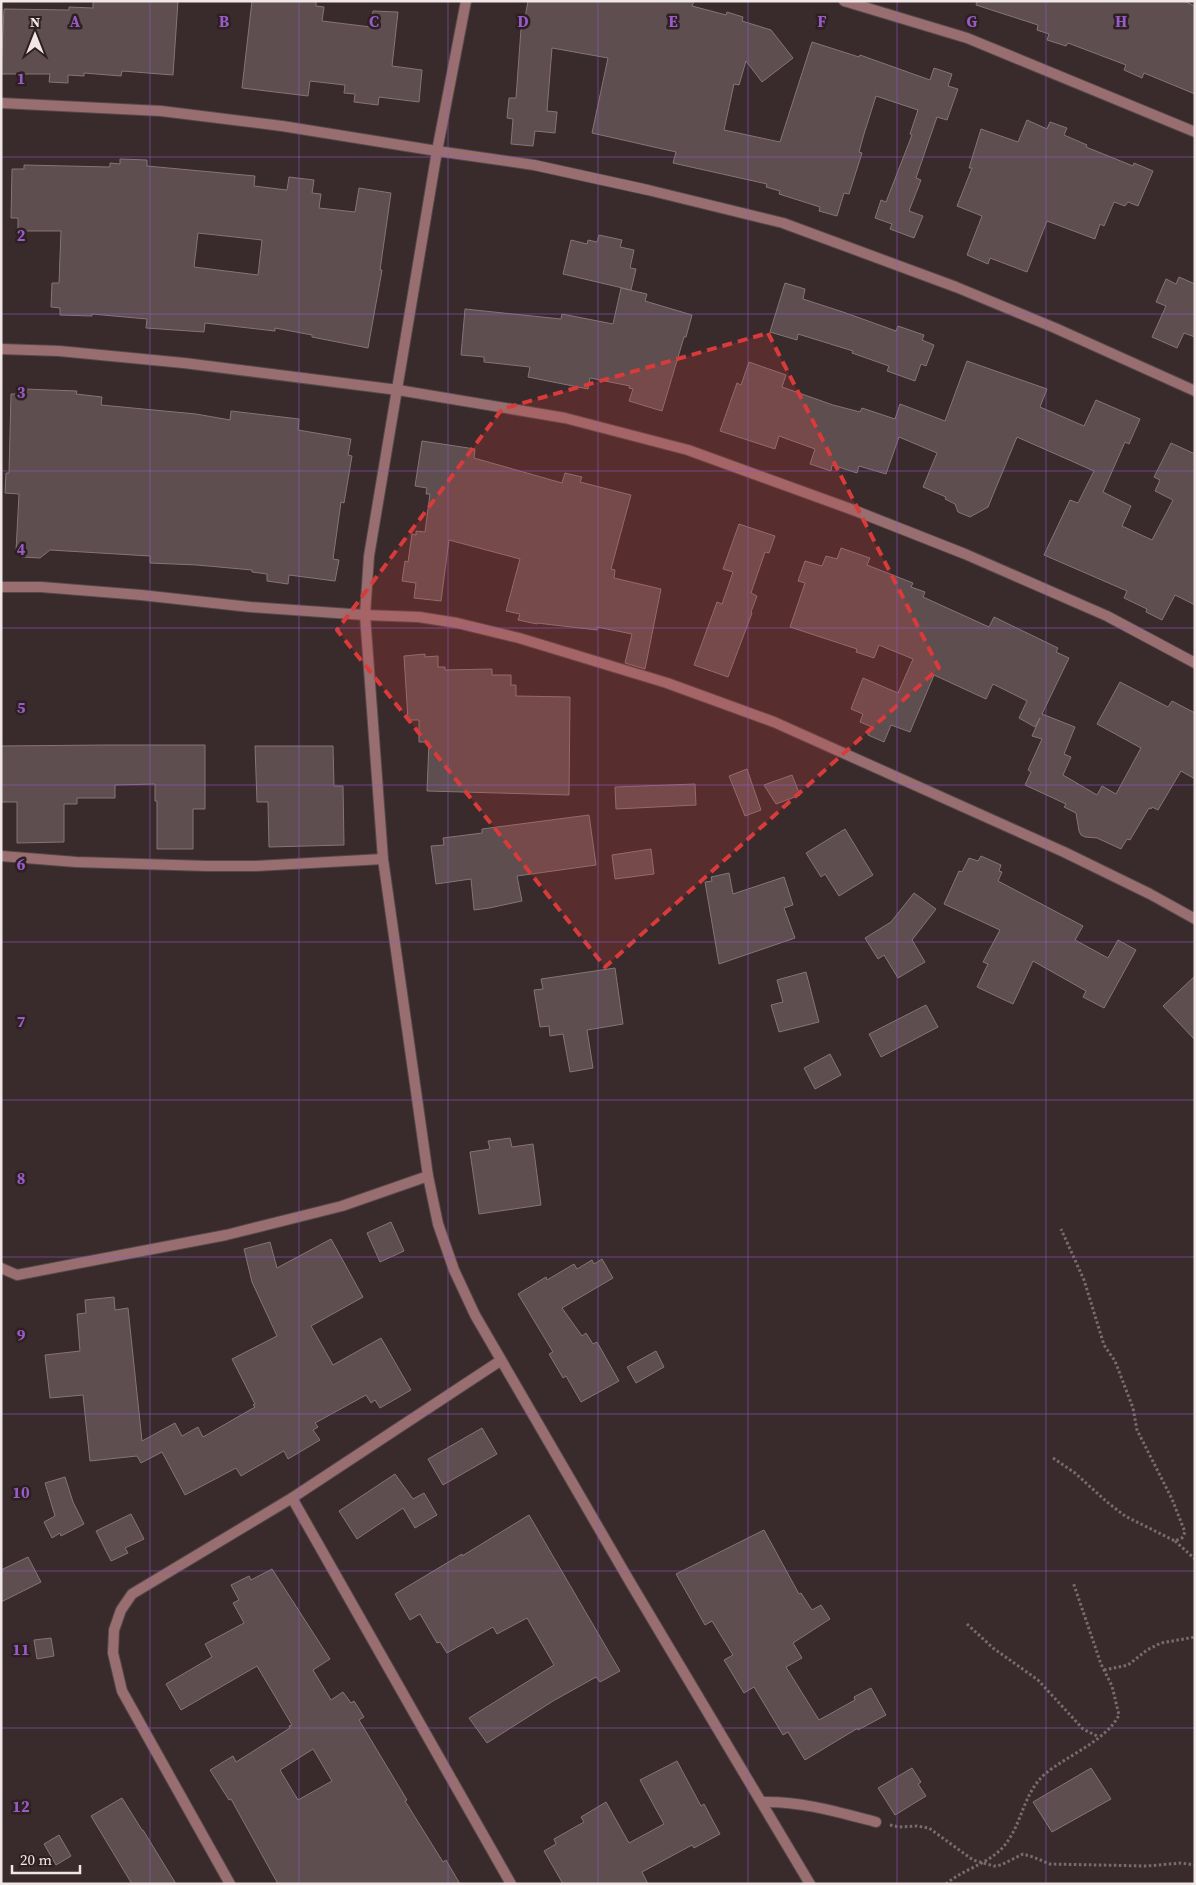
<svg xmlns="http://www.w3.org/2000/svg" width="1196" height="1885" viewBox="0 0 1196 1885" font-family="'Source Serif 4',serif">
<rect width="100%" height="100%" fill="#392a2b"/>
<g fill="#5e4e4f" stroke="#867476" fill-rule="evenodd">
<polygon points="93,1 178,1 173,75 122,71 121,76 84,73 84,76 68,75 68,83 49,82 50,74 1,74 4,9 69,10 69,7 93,8"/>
<polygon points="252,1 316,1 316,6 324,7 322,21 371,27 373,11 398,12 392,66 422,70 419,102 379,97 378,105 354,102 355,94 344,93 345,85 310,81 308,96 242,88"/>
<polygon points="528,1 694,1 692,6 726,15 727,12 743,17 742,21 771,30 793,58 762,82 746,61 739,85 734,84 724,130 780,142 812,42 859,57 860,55 930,80 934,68 952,74 948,86 958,89 947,120 937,117 916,178 921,180 909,211 923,216 914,238 890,229 892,224 875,218 881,200 886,202 912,135 910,134 918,110 876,96 864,134 859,152 862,153 849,194 844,193 837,216 819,211 820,207 779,194 780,191 766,187 767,184 673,163 676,152 592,133 608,58 552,48 547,111 557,112 555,133 535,131 533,146 511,144 513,119 507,118 509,98 516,98 521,29 523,29"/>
<polygon points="977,1 1184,1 1195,6 1195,94 1144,73 1142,78 1124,70 1126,65 1068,43 1066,46 1047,40 1049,34 1037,30 1038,25 976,5"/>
<polygon points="1027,120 1047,129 1050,122 1067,128 1064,135 1087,145 1086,147 1133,166 1134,163 1153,171 1138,206 1128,202 1125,206 1114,202 1104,226 1100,224 1095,239 1047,221 1027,272 990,258 988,264 967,255 982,216 957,206 972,168 969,168 981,129 1018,142"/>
<path d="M 120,159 L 147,160 L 147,166 L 255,176 L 254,186 L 287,190 L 289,177 L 314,180 L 312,193 L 321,194 L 319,208 L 355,212 L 359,188 L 391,193 L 380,270 L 382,270 L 368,348 L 312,337 L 312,335 L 275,328 L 275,331 L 205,323 L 204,332 L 146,328 L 147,319 L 92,314 L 92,316 L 60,315 L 60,308 L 51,307 L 52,283 L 59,283 L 61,231 L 18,231 L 18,218 L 11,218 L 12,169 L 24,169 L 24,165 L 110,167 L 110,163 L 120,164 ZM 198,233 L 262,240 L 258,275 L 194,267 Z"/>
<polygon points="599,235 622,240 620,247 634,250 630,268 636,269 631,290 563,274 571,240 587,244 588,240 597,242"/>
<polygon points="1179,277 1195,284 1195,337 1184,333 1177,348 1152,337 1166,306 1156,302 1166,279 1176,284"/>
<polygon points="785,283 805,289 803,299 843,312 896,331 898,326 924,335 922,340 934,345 926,366 921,364 915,381 887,371 889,366 852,353 853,351 798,334 797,340 770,332"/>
<polygon points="621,288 647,294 645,301 692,315 686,337 684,337 662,411 629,401 633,389 629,388 630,386 590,378 588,389 528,377 530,367 484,362 484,357 461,355 465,309 561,319 562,314 613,324"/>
<polygon points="967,361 1047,389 1040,407 1084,426 1096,400 1140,419 1129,444 1125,442 1103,492 1131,506 1122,526 1152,540 1173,500 1155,491 1160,480 1154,477 1171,443 1195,454 1195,605 1175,595 1162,620 1146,612 1147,609 1124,598 1127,591 1044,555 1070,500 1078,503 1094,471 1017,437 988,507 970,517 958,512 955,504 945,499 946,497 923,487 937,453 899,437 886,474 859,466 857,473 832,465 831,471 810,464 815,449 779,436 775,449 720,431 737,383 741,385 749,362 786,375 782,387 833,405 860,412 862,408 895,419 900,404 945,421"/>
<polygon points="24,389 77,391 76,394 102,397 101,405 196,414 230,420 231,411 299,419 298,430 351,439 348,455 352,456 344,503 341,502 333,559 339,560 335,581 289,575 288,584 267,581 267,574 252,572 252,570 197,565 150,563 150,556 50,550 40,558 22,557 16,551 19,494 5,493 6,473 9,473 11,394 24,394"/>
<polygon points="422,441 475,449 474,458 562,483 565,473 582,477 580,482 631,495 611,569 615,570 614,578 661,589 645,669 625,663 632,634 597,627 597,630 537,623 537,624 518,620 520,614 506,611 520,559 449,540 441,601 414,598 416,583 402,581 405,561 408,562 412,534 416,535 416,531 425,532 430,494 426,494 427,488 415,486"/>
<polygon points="739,524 775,536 769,553 765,552 751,593 757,596 751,612 752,613 728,677 694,665 717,602 722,604 733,572 723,569"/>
<polygon points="841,548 870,558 867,565 913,583 911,587 925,592 923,597 989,627 994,617 1058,648 1056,652 1069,658 1042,714 1075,727 1064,754 1071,757 1063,775 1097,795 1102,786 1116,794 1141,748 1097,724 1120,682 1168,707 1172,701 1195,713 1195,779 1181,771 1158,810 1152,807 1151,809 1149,808 1130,840 1127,839 1121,849 1097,838 1085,837 1081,835 1079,831 1076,813 1064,807 1066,804 1025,785 1031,772 1028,770 1042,739 1032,736 1040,718 1035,727 1019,718 1027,701 993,684 986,699 934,675 910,732 891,725 884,742 868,735 872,727 860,722 863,714 851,709 863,678 898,693 913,659 879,645 874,658 856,652 857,649 790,627 805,583 798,581 805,561 822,566 826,556 837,559"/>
<polygon points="425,654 425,657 438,656 438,667 445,667 445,670 492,669 492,675 511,675 511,685 516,685 516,696 570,697 569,795 427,791 429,742 419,742 419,720 408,720 404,656"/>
<polygon points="105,745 205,745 205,809 193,809 193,849 157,849 157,801 155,801 155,784 115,785 115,798 77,798 77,804 64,804 64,842 17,843 17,802 1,802 1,746"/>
<polygon points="255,746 333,746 334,786 343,786 344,845 269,847 268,802 257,802"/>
<polygon points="747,769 761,810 745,816 729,776"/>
<polygon points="792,775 800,795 776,804 764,785"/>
<polygon points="695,784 696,805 616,809 615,787"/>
<polygon points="589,815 596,865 517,876 522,901 489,908 474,910 471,879 436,884 431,846 444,845 443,838 482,833 482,829"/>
<polygon points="845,829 873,875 839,896 825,874 821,877 806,853"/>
<polygon points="651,849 654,874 615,879 612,855"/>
<polygon points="981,856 1001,865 999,871 1002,872 998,881 1083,926 1075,940 1108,958 1118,940 1136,950 1104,1008 1083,997 1086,991 1033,961 1013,1004 977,987 988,964 983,962 1000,930 944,904 959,871 962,872 969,858 978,861"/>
<polygon points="729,873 733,894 784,877 793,905 784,908 795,938 719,964 705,882 712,881 711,877"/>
<polygon points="914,893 936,909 912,940 925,962 898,978 884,955 878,959 865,938 891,922"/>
<polygon points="615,968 623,1024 587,1030 593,1068 570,1072 563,1034 550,1036 549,1026 540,1027 534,990 543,989 541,979"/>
<polygon points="806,972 819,1022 779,1032 771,1005 783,1002 777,980"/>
<polygon points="1195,976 1195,1040 1163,1006"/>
<polygon points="926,1005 938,1027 881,1057 869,1034"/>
<polygon points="830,1054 841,1075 815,1089 804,1068"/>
<polygon points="510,1138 512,1147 533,1144 541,1205 479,1214 470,1152 490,1149 488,1141"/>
<polygon points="391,1222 404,1251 380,1262 367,1233"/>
<polygon points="331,1239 363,1297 311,1326 333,1365 381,1338 411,1390 380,1408 375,1400 371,1403 366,1395 315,1423 318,1427 313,1430 320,1440 288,1459 284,1451 282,1452 241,1476 236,1468 185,1495 162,1452 141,1463 137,1456 90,1461 83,1395 50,1398 45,1355 80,1351 77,1314 86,1313 85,1300 114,1297 115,1310 128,1308 142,1441 175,1423 182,1436 198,1427 203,1437 255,1407 253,1405 255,1404 232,1359 277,1336 252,1282 244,1249 270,1242 277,1268"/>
<polygon points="602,1259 613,1278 562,1308 582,1336 586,1333 593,1344 597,1342 619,1381 581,1402 566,1376 563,1378 549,1354 553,1352 518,1294 546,1277 547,1280 574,1264 577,1269 592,1260 594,1264"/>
<polygon points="656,1351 664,1367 636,1383 627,1367"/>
<polygon points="482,1428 497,1454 443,1485 428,1459"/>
<polygon points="395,1474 413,1499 424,1493 437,1515 415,1528 403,1508 357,1539 339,1511"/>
<polygon points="65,1477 73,1502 84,1524 61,1536 60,1533 52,1538 44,1522 55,1516 45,1483"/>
<polygon points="131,1514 144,1539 125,1548 128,1553 111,1561 96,1531"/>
<polygon points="529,1515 620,1671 600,1682 596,1677 553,1701 487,1743 469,1718 554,1665 527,1618 497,1634 493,1627 447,1653 440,1642 437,1643 420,1614 410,1620 395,1594 462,1554 462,1556"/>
<polygon points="764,1530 799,1594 801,1593 812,1610 821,1605 830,1619 793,1643 802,1658 786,1667 819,1720 855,1700 854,1697 871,1688 886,1715 858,1730 858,1728 805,1760 788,1732 783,1735 754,1687 744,1693 724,1660 733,1655 712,1621 705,1625 676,1574"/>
<polygon points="28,1557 41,1582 1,1602 1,1570"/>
<path d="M 272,1569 L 330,1659 L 313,1670 L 331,1700 L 343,1692 L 351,1703 L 354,1701 L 364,1717 L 359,1720 L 407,1800 L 405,1801 L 443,1862 L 446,1860 L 460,1884 L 278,1884 L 231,1799 L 229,1800 L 210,1770 L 233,1756 L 236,1762 L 290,1728 L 289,1726 L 292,1725 L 257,1666 L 181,1710 L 166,1684 L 212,1657 L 205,1644 L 244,1623 L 233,1603 L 239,1600 L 231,1585 L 249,1576 L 251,1580 ZM 313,1749 L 332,1781 L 298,1800 L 280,1770 Z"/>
<polygon points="51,1638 54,1656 37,1659 34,1640"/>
<polygon points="677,1761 701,1806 704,1804 720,1834 694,1848 692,1845 642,1872 648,1884 563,1884 544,1851 556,1844 554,1839 584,1822 581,1817 606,1802 629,1843 664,1824 640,1780"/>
<polygon points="912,1768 921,1782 918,1784 926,1796 895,1815 878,1788"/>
<polygon points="1091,1768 1111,1799 1052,1832 1033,1802"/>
<polygon points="122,1798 142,1830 143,1830 176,1884 132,1884 91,1816"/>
<polygon points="59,1835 71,1856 56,1865 44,1844"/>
</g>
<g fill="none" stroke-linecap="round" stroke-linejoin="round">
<defs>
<path id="service" d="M 762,1802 C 801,1801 838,1812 876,1822"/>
<g id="minor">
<polyline points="466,1 437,151 369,556 365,615 383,859 428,1176 438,1224 454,1270 475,1315 630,1582 810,1884"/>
<polyline points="844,1 967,38 1195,132"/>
<polyline points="1,103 161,111 282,126 437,151 534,165 648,190 783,223 956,287 1055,328 1195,391"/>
<polyline points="1,349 59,351 184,363 398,390 565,418 688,450 856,511 965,554 1107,616 1195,663"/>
<polyline points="1,587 41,587 141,595 250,607 365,615 419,617 457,623 519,638 667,683 774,722 1064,852 1150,894 1195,919"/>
<polyline points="1,856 76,862 207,866 256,866 383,859"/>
<polyline points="1,1268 17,1275 226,1235 342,1206 428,1176"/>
<polyline points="292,1498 511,1884"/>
<polyline points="230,1884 122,1691 113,1653 114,1630 121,1610 132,1594 292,1498 500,1361"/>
</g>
</defs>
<use href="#service" stroke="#564849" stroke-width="12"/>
<use href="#minor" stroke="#564849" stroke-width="12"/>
<g stroke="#796c6d" stroke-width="3" stroke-dasharray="2.5 2.5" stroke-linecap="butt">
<polyline points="1053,1458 1075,1473 1107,1502 1125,1516 1175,1541 1182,1538 1185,1532 1172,1499 1137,1430 1133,1408 1115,1361 1104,1345 1084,1280 1061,1229"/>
<polyline points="1175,1541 1195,1559"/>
<polyline points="967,1624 993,1648 1038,1680 1083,1729 1099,1737"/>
<polyline points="1104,1670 1128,1665 1147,1650 1161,1643 1195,1637"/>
<polyline points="890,1825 899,1827 917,1826 929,1828 973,1860 994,1866 1001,1865 1023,1854 1033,1857 1050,1864 1147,1866 1181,1863 1195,1865"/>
<path d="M 946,1884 C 963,1869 989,1864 1004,1846 C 1022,1825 1023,1793 1045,1774 C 1066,1756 1106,1741 1119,1715 L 1112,1686 L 1101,1664 L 1073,1582"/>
</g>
<use href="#service" stroke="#996e71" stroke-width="10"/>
<use href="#minor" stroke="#996e71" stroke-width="10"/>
</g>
<path fill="#d93b3b" fill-opacity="0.2" stroke="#d93b3b" stroke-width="4" stroke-dasharray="10 6" stroke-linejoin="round" d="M 768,333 L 939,668 L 605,967 L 337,630 L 502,409 Z"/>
<path fill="none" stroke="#985bc9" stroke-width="1" stroke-opacity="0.55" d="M 150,1 L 150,1884M 299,1 L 299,1884M 448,1 L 448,1884M 598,1 L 598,1884M 748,1 L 748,1884M 897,1 L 897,1884M 1046,1 L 1046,1884M 1,157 L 1195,157M 1,314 L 1195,314M 1,471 L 1195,471M 1,628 L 1195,628M 1,785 L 1195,785M 1,942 L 1195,942M 1,1100 L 1195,1100M 1,1257 L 1195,1257M 1,1414 L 1195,1414M 1,1571 L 1195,1571M 1,1728 L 1195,1728"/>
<g font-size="16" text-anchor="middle" font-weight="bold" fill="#985bc9" stroke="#2e2021" stroke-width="5" stroke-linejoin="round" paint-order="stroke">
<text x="75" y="27">A</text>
<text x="224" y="27">B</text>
<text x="374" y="27">C</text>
<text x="523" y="27">D</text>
<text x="673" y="27">E</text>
<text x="822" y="27">F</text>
<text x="972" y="27">G</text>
<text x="1121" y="27">H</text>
<text x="21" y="84">1</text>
<text x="21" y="241">2</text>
<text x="21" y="398">3</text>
<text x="21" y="555">4</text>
<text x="21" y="713">5</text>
<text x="21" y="870">6</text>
<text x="21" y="1027">7</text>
<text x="21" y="1184">8</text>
<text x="21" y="1341">9</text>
<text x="21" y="1498">10</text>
<text x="21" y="1655">11</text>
<text x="21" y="1812">12</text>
</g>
<rect width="1196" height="1885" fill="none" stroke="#f1e7e8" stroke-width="5"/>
<g transform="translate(35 35)" stroke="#2e2021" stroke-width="4" paint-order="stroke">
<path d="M0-4L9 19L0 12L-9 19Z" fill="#f1e7e8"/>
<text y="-8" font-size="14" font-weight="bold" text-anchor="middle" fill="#f1e7e8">N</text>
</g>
<path d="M12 1865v8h68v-8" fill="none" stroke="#f1e7e8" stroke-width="2.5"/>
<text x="20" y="1865" font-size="15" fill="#f1e7e8" stroke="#2e2021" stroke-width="4" paint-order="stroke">20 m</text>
</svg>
